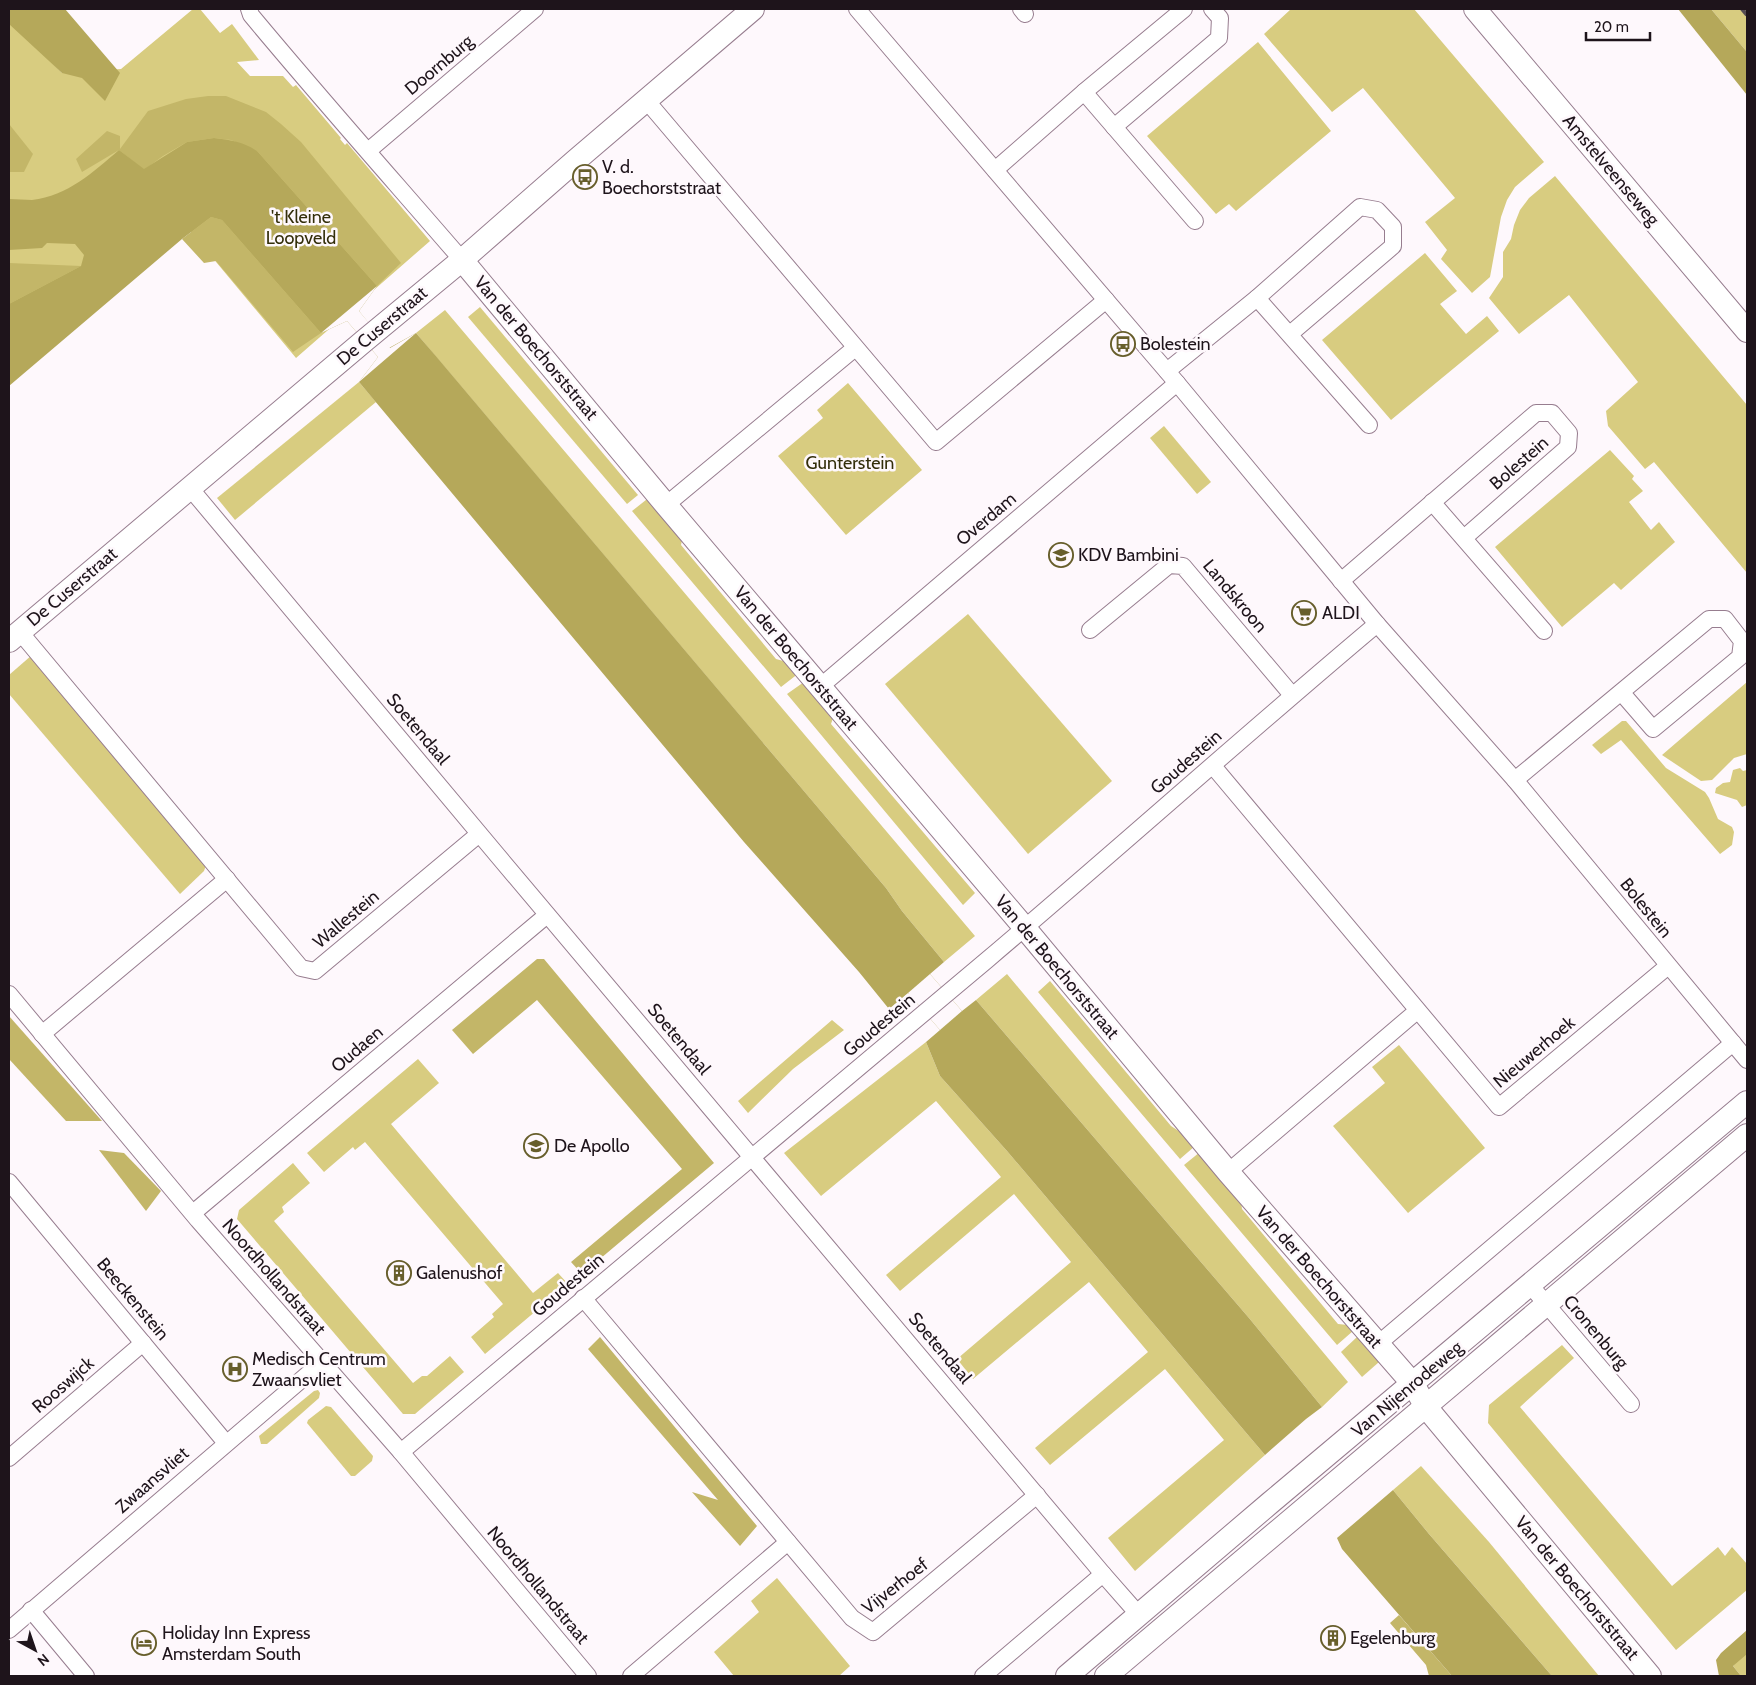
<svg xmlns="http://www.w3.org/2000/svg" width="1756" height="1685" viewBox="0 0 1756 1685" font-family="Cabin,sans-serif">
<rect width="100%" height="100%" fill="#fef8fc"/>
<g fill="#d8cc80">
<polygon points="193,9 200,9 220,33 232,24 259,60 237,62 250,76 283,76 293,87 296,85 341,138 340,139 345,145 347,143 430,241 296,358 172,209 9,322 9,18 62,73 121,69"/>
<polygon points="1291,9 1414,9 1544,162 1515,187 1507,200 1501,217 1490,277 1472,293 1441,259 1447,250 1425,222 1455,198 1363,88 1332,112 1264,34"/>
<polygon points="1711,9 1747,9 1747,52"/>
<polygon points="1258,42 1331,131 1236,211 1229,204 1216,214 1147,136"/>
<polygon points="1555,176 1747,405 1747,573 1654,462 1645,469 1608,426 1606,411 1638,382 1569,295 1519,334 1489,298 1503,277 1503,252 1511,239 1514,225 1520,210 1529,198"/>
<polygon points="1425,253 1457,291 1440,304 1466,334 1487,316 1499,331 1391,420 1322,340"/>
<polygon points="480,307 638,495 627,504 468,317"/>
<polygon points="445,310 975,936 944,962 902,911 886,888 416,333"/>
<polygon points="359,382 376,402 235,520 217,498"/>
<polygon points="848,383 922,470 846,535 778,456 823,418 817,410"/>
<polygon points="1164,426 1211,482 1197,494 1150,438"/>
<polygon points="1610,450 1634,476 1632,479 1643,491 1629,502 1651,530 1659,522 1675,542 1621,590 1614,583 1562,627 1495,547"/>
<polygon points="651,496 683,536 681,545 776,659 787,662 799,673 781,687 632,511"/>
<polygon points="968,614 1112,781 1028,854 885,684"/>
<polygon points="32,655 208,859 204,871 180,894 9,694 9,675"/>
<polygon points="804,682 834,715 831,724 975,893 963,905 787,694"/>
<polygon points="1747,682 1747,754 1734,758 1712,780 1701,781 1662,755"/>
<polygon points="1622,721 1626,721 1666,768 1705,792 1709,798 1718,819 1732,827 1734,832 1732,845 1720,854 1621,740 1601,754 1592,745"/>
<polygon points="1740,768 1743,771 1747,770 1747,805 1742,807 1737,800 1715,793 1716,788 1723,783 1730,782 1733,770"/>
<polygon points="1007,974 1348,1382 1322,1407 1249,1318 976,1000"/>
<polygon points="1050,981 1171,1126 1188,1137 1195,1146 1180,1159 1038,992"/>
<polygon points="832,1020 844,1030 793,1069 748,1113 738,1101"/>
<polygon points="926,1042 940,1076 1007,1151 1265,1455 1135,1571 1108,1538 1224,1440 1165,1369 1050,1465 1035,1448 1148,1352 1089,1282 973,1379 957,1359 1071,1262 1014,1194 900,1291 886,1275 1001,1177 996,1171 936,1101 821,1196 784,1153"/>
<polygon points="1399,1045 1485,1148 1408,1213 1333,1126 1385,1083 1372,1067"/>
<polygon points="418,1059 439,1083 391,1124 533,1293 558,1273 568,1284 485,1354 471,1337 494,1317 492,1314 503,1304 365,1142 355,1150 353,1147 324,1172 307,1153"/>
<polygon points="1200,1152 1241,1201 1242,1209 1338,1324 1348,1325 1353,1331 1337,1345 1184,1165"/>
<polygon points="293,1163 310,1183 282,1207 284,1212 274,1221 413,1383 422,1376 427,1376 450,1356 464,1372 415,1414 403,1414 237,1219 239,1210"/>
<polygon points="1357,1337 1379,1362 1362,1377 1341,1352"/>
<polygon points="1562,1345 1574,1358 1520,1407 1672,1586 1718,1547 1725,1556 1732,1547 1747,1564 1747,1590 1676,1650 1488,1423 1489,1405"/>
<polygon points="318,1390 320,1393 319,1398 267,1444 261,1444 259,1436 314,1391"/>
<polygon points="326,1406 331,1407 373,1456 372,1461 355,1476 351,1476 307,1423 308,1420"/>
<polygon points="1421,1466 1489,1542 1599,1676 1552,1676 1429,1534 1393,1490"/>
<polygon points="777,1578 850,1666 839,1676 734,1676 714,1652 759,1612 751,1601"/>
<polygon points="1747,1648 1747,1676 1741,1676 1733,1666"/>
</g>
<g fill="#c3b668">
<polygon points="208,96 226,96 266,112 281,124 301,142 401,263 377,286 258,152 231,140 214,138 187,142 163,156 144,170 119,150 82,172 76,159 107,131 120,136 120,149 148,111 186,99"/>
<polygon points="9,124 33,154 24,172 9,172"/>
<polygon points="211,217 222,220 321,333 293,352 216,261 204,263 182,239"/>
<polygon points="9,263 81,266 9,304"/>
<polygon points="537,959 544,959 714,1163 582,1274 571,1262 682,1169 537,1000 473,1054 452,1030"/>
<polygon points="9,1016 102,1121 66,1121 9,1059"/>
<polygon points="99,1150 124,1153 161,1191 146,1211"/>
<polygon points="600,1337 757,1526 740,1546 692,1492 718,1500 588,1349"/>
<polygon points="1399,1615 1452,1676 1429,1676 1426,1665 1390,1623"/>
</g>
<g fill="#b5a85a">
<polygon points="9,9 65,9 120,73 105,101 82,78 62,73 9,24"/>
<polygon points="1678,9 1711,9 1747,52 1747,95"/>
<path d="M 214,138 C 231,140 245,142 258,152 L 377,286 L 359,311 L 389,348 L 416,333 L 435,355 L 886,888 L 902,911 L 944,962 L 930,974 L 962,1011 L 976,1000 L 1249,1318 L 1322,1407 L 1306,1419 L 1265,1455 L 1007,1151 L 940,1076 L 926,1042 L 940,1030 L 908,993 L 889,1009 L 859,972 L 744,842 L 359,382 L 378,357 L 347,321 L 321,333 L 222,220 L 211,217 L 182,239 L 9,386 L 9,304 L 81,266 L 84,255 L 75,244 L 47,243 L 42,248 L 9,250 L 9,199 C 16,199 25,200 32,200 C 68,196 93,172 119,150 L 144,169 L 187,142 Z"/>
<polygon points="1393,1490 1429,1534 1552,1676 1452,1676 1342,1549 1337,1538"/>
<polygon points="1747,1630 1747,1654 1733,1666 1741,1676 1719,1676 1716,1660 1721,1653"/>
</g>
<g fill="#fef8fc">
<polygon points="377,286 359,311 390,348 416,333 359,382 378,357 347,321 321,333"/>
<polygon points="930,974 962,1011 940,1030 908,993"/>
</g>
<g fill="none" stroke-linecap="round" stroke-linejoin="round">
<defs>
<g id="street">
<path d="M 249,9 L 251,15 C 320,98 392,179 462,260"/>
<polyline points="857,9 1177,383 1377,624 1515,780 1747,1060"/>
<polyline points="1021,9 1025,14"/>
<polyline points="1084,92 1195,221"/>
<polyline points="646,100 936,442 1106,300"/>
<polyline points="1114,127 1219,38 1220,18 1212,9"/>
<polyline points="368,151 535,9"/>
<polyline points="995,170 1084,92 1184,9"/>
<polyline points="1257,298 1369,425"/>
<polyline points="1167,371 1257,298 1360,207 1377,210 1393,227 1393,246 1290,334"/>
<polyline points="190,488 498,856 1103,1574 1139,1615"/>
<polyline points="1432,502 1544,631"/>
<polyline points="666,505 855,348"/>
<polyline points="1341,581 1536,413 1552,413 1569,433 1568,447 1464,538"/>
<polyline points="1090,630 1169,565 1183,566 1292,695"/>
<polyline points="20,632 301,968 315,971 479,834"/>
<polyline points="821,686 1177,383"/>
<polyline points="1213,766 1499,1107 1668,966"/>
<polyline points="1515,780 1709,619 1725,619 1742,641 1740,657 1653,729 1621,692"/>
<polyline points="9,994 198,1220 401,1452 588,1676"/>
<polyline points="42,1034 227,879"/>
<polyline points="1228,1172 1417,1011"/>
<polyline points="9,1182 226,1443"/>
<polyline points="193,1213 547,915"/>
<polyline points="1530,1285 1631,1404"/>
<polyline points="583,1298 852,1618 873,1632 1037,1495"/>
<polyline points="1378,1344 1733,1043"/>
<path d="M 401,1452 C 596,1287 793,1125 987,960 C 1118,849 1246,734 1377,624"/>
<polyline points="9,1458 143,1343"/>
<polyline points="31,1610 86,1676"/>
<polyline points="9,1630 322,1362"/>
<polyline points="631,1676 788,1542"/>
<polyline points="983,1676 1103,1574"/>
</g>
<g id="secondary">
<polyline points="1475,9 1747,331"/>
<polyline points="462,260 666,505 1024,927 1228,1172 1413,1384 1426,1407 1650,1676"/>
<polyline points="9,641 364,341 462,260 575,161 753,9"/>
<polyline points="1067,1676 1270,1503 1747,1102"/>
<polyline points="1106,1676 1747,1135"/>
</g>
</defs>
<use href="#street" stroke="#977d8f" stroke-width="18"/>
<use href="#secondary" stroke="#977d8f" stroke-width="24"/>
<use href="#street" stroke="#fff" stroke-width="16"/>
<use href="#secondary" stroke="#fff" stroke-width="22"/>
<polyline stroke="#554c52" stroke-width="4" stroke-dasharray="10 5" stroke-linecap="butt" points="1742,9 1747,15"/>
</g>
<defs>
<symbol id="bus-ring" viewBox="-11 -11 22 22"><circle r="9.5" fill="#fef8fc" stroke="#675e2b" stroke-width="1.5"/><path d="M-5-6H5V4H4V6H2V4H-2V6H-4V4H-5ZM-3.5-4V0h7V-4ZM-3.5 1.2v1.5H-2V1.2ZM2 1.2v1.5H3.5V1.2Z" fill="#675e2b"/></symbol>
<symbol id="school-ring" viewBox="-11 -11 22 22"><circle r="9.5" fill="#fef8fc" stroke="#675e2b" stroke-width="1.5"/><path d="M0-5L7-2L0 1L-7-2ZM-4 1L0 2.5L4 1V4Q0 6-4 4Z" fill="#675e2b"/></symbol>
<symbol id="supermarket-ring" viewBox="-11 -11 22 22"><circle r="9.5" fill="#fef8fc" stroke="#675e2b" stroke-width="1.5"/><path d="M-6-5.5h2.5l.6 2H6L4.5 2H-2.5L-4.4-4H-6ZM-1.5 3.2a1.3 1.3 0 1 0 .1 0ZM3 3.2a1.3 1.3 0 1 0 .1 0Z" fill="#675e2b"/></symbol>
<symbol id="building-ring" viewBox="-11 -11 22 22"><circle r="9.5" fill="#fef8fc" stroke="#675e2b" stroke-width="1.5"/><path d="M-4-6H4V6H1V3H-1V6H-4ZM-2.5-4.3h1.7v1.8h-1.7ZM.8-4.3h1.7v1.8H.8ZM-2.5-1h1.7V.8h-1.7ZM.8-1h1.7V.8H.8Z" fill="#675e2b"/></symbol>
<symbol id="hospital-ring" viewBox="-11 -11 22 22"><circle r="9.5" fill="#fef8fc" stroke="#675e2b" stroke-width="1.5"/><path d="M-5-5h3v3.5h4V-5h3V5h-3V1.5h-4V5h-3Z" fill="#675e2b"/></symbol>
<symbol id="hotel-ring" viewBox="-11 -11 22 22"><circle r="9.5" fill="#fef8fc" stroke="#675e2b" stroke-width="1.5"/><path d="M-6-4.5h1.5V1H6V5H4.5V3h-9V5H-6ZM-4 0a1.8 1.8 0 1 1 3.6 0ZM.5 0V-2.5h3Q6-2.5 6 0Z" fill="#675e2b"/></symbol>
</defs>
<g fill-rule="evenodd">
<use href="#bus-ring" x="571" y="163" width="28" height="28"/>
<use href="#bus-ring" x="1109" y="330" width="28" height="28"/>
<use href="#school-ring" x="1047" y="541" width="28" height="28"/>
<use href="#supermarket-ring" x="1290" y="599" width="28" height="28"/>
<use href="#school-ring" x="522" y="1132" width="28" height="28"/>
<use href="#building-ring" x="385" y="1259" width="28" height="28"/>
<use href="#hospital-ring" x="221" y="1355" width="28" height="28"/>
<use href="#building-ring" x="1319" y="1624" width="28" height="28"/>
<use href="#hotel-ring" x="130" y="1629" width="28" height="28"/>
</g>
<g text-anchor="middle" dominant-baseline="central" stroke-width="5" stroke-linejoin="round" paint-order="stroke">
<g font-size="18" fill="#1e141b" stroke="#fef8fc">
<text transform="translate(439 65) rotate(-40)">Doornburg</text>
<text transform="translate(1611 170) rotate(50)">Amstelveenseweg</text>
<text transform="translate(382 326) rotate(-40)">De Cuserstraat</text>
<text transform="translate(536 348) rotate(50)">Van der Boechorststraat</text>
<text transform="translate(1519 463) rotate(-41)">Bolestein</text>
<text transform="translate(986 519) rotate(-40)">Overdam</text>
<text transform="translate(72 587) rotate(-40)">De Cuserstraat</text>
<text transform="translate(1235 596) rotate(50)">Landskroon</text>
<text transform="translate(796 658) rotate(50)">Van der Boechorststraat</text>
<text transform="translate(418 729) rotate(50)">Soetendaal</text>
<text transform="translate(1186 762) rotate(-41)">Goudestein</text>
<text transform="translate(1646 908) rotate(51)">Bolestein</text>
<text transform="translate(346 919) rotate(-40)">Wallestein</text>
<text transform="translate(1057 967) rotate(50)">Van der Boechorststraat</text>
<text transform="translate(879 1025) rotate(-40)">Goudestein</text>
<text transform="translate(679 1039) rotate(50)">Soetendaal</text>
<text transform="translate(357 1049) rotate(-40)">Oudaen</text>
<text transform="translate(1534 1052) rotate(-40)">Nieuwerhoek</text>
<text transform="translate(274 1277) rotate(49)">Noordhollandstraat</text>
<text transform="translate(1319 1277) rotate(49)">Van der Boechorststraat</text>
<text transform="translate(568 1285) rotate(-40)">Goudestein</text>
<text transform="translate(133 1299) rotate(50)">Beeckenstein</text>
<text transform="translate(1596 1332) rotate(50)">Cronenburg</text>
<text transform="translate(940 1348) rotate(50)">Soetendaal</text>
<text transform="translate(63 1385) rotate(-41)">Rooswijck</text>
<text transform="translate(1407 1389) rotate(-40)">Van Nijenrodeweg</text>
<text transform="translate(152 1480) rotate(-41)">Zwaansvliet</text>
<text transform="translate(538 1585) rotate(50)">Noordhollandstraat</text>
<text transform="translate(895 1586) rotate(-38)">Vijverhoef</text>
<text transform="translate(1577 1588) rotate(50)">Van der Boechorststraat</text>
</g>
<g font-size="18" fill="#1e141b" stroke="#fef8fc" text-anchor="start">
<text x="602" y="167">V. d.<tspan x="602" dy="21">Boechorststraat</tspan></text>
<text x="1140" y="344">Bolestein</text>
<text x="1078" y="555">KDV Bambini</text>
<text x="1322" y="613">ALDI</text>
<text x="554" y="1146">De Apollo</text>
<text x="416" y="1273">Galenushof</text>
<text x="252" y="1359">Medisch Centrum<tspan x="252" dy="21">Zwaansvliet</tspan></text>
<text x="162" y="1633">Holiday Inn Express<tspan x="162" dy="21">Amsterdam South</tspan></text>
<text x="1350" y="1638">Egelenburg</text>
</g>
<g font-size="18" fill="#332e0a" stroke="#fef8fc">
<text x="301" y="217">'t Kleine<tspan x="301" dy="21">Loopveld</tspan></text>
<text x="850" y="463">Gunterstein</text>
</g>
</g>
<rect width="1756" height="1685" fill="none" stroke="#1e141b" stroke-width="20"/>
<g transform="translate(35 1650) rotate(140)" stroke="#fef8fc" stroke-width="4" paint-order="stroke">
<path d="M0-4L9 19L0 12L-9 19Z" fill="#1e141b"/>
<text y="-8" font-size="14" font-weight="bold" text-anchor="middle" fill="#1e141b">N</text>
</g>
<path d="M1586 32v8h64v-8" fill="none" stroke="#1e141b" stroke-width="2.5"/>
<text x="1594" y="32" font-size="15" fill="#1e141b" stroke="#fef8fc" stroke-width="4" paint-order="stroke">20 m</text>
</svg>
